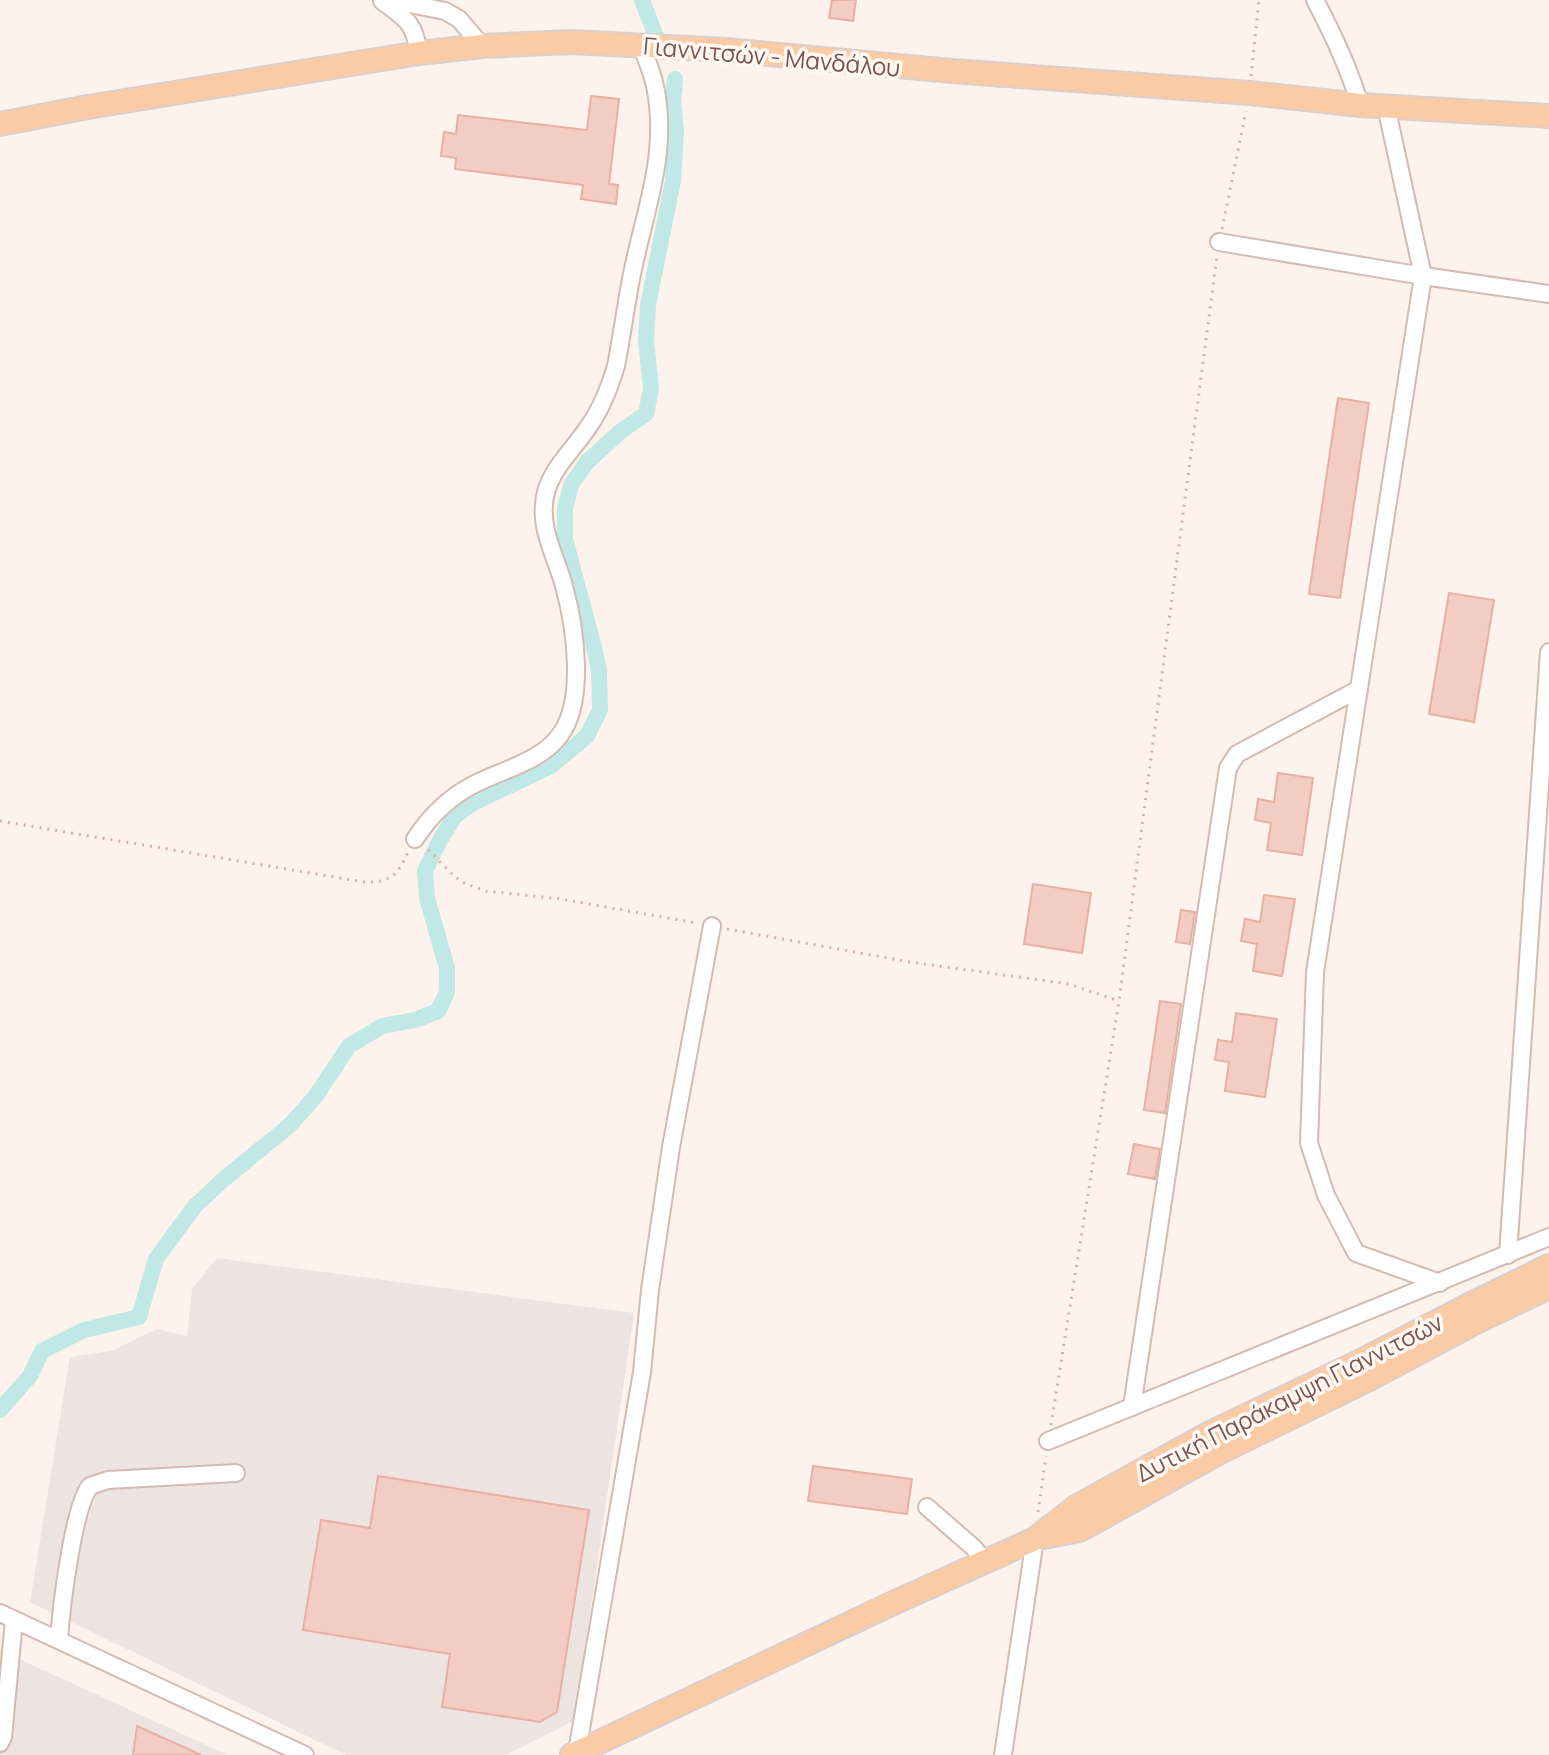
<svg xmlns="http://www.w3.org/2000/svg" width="1549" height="1755" viewBox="0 0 1549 1755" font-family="Manrope,sans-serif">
<rect width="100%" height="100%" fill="#fdf3ec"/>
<g fill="#ede4e1">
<polygon points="217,1258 634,1313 574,1721 506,1755 346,1755 30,1602 70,1357 111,1351 157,1329 187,1336 192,1289"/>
<polygon points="0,1650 228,1755 0,1755"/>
</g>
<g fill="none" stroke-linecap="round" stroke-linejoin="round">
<g stroke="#bfe8e6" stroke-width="16">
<polyline points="642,0 657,39"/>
<polyline points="0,1410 30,1376 42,1351 84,1330 139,1317 156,1259 194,1207 224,1179 289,1126 315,1097 349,1046 382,1026 415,1020 438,1011 447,992 447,968 427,898 425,871 440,840 455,816 473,803 551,766 587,736 600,710 599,671 595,651 565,539 565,509 571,485 587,462 621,431 646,414 651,389 646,340 648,305 673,181 676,132 673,101 675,79"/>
</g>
</g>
<g fill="#f3cdc3" stroke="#e6b0a3" stroke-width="2">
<polygon points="832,0 856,0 853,21 829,18"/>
<polygon points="591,96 619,99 609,184 618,185 616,204 581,199 583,185 455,169 456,158 441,156 444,132 456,134 458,115 587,130"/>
<polygon points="1338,398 1369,403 1340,598 1309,594"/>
<polygon points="1449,593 1494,600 1474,722 1429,714"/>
<polygon points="1278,773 1313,778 1302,855 1267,850 1271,823 1255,820 1258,799 1274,802"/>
<polygon points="1033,884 1091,893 1082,953 1024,944"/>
<polygon points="1264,895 1295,899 1282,976 1253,971 1257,944 1241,941 1245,919 1260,922"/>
<polygon points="1181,910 1195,912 1190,944 1176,942"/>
<polygon points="1160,1001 1181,1004 1165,1113 1144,1110"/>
<polygon points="1236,1013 1277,1019 1265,1097 1225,1091 1229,1062 1215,1060 1218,1040 1232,1042"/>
<polygon points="1134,1144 1160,1149 1155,1179 1128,1174"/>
<polygon points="813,1466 912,1479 907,1514 808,1501"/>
<polygon points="378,1476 589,1510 557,1712 540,1722 442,1707 450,1654 303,1630 321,1520 370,1528"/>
<polygon points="137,1726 201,1755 133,1755"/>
</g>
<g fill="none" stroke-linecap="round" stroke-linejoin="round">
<defs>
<g id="minor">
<polyline points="389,0 445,11 459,19 482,46"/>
<path d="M 1315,0 C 1333,34 1349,68 1360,105"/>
<path d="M 382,1 C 406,19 414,22 419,53"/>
<polyline points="1386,106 1423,276 1315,972 1309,1143 1326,1195 1356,1253 1440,1283"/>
<polyline points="1219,242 1423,276 1549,294"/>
<path d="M 415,839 C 430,816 447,799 471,786 C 500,770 540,763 560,735 C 586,700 575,626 564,586 C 557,560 541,532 544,504 C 546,472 573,451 589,426 C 601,409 610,386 616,366 C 622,335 626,304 632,274 C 645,209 669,153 655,86 C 652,72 646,58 641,45"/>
<polyline points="1508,1255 1549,652"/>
<polyline points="1132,1407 1228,768 1237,754 1359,689"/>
<polyline points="1048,1441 1549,1237"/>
<polyline points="927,1507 974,1548 985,1562"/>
<polyline points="0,1613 305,1755"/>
<path d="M 59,1640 C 61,1609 73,1508 90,1486 L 108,1480 L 236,1473"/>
<polyline points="0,1743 3,1737 14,1620"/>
<polyline points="577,1752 642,1372 650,1290 671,1147 712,926"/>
<polyline points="1003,1755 1035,1539"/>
</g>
<g id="major">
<polyline points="0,124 88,107 419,53 482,46 572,42 726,50 952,71 1250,93 1360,105 1549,116"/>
<polyline points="1038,1538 1080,1530 1222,1451 1369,1379 1478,1321 1549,1287"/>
<polyline points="572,1755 889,1605 1035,1539 1076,1507 1210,1433 1359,1362 1469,1305 1549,1266"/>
</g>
</defs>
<use href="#minor" stroke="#d3bbb3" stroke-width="20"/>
<use href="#major" stroke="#dacfcd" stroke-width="26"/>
<g stroke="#d9afa5" stroke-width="3" stroke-dasharray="2 6" stroke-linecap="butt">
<polyline points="1251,76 1259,0"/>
<polyline points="1222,229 1246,111"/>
<path d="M 0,821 L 364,882 C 390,883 398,875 408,852"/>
<polyline points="428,850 455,877 464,883 486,891 561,899 696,923"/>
<polyline points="727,929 910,962 1069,984 1119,1001"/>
<polyline points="1051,1425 1119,1001 1217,256"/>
<polyline points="1038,1512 1046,1456"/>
</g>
<use href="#minor" stroke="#fff" stroke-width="16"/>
<use href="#major" stroke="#fbcba5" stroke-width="22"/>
</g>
<g text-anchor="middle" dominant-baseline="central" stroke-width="7" stroke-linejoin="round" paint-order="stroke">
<g font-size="24" fill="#7a554d" stroke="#fff8f3">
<text transform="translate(772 56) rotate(5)">Γιαννιτσών - Μανδάλου</text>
<text transform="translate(1289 1397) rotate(-27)">Δυτική Παράκαμψη Γιαννιτσών</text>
</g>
</g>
</svg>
